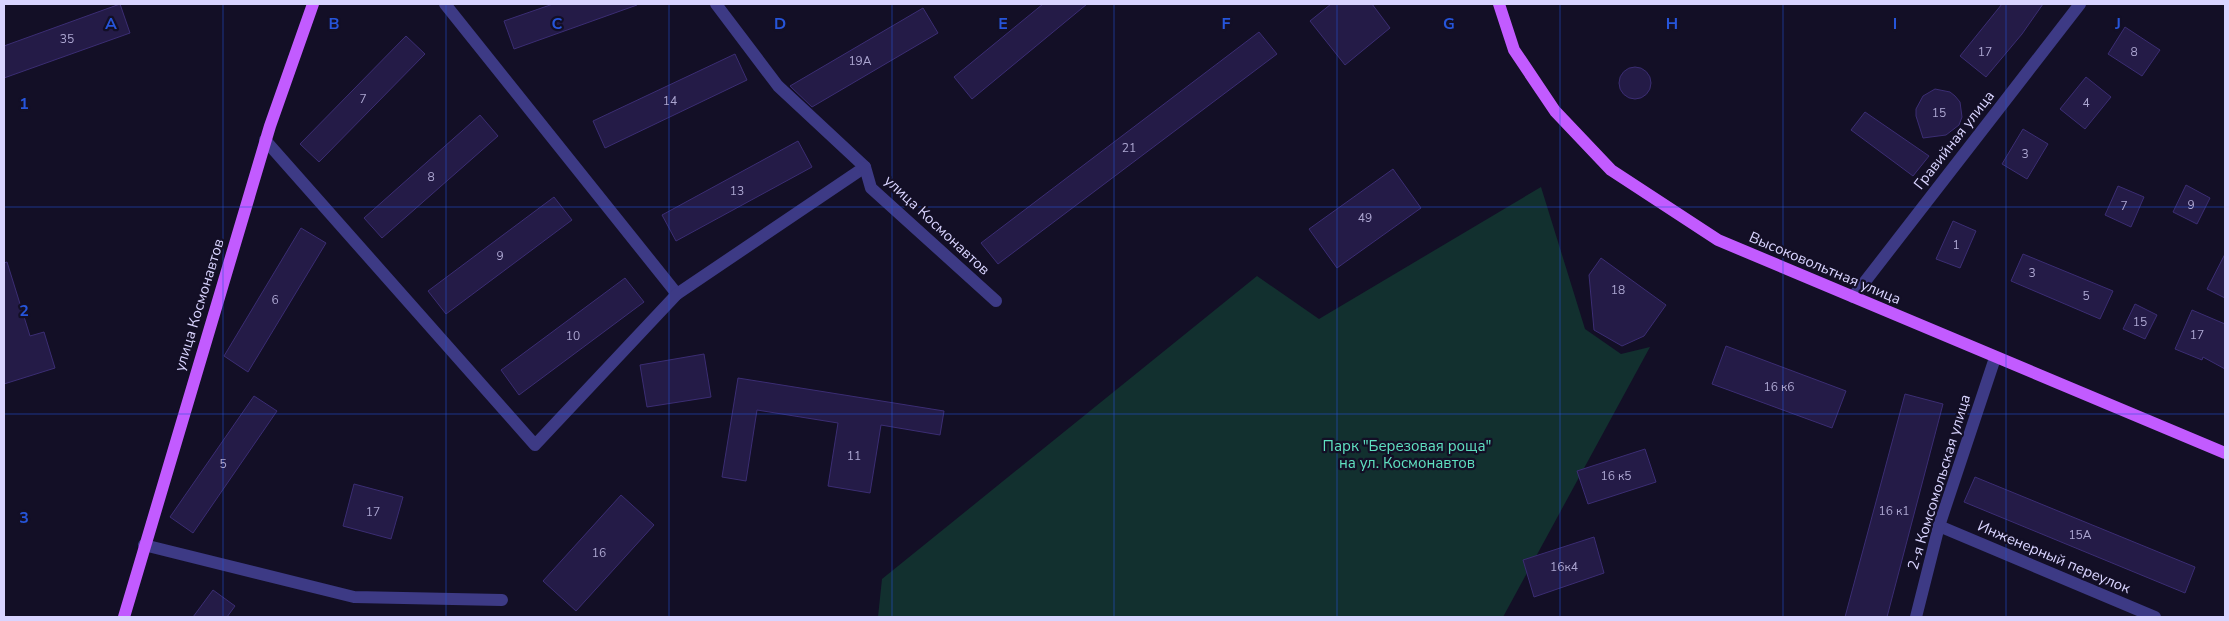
<svg xmlns="http://www.w3.org/2000/svg" width="2229" height="621" viewBox="0 0 2229 621" font-family="'Nunito Sans',sans-serif">
<rect width="100%" height="100%" fill="#130f26"/>
<polygon fill="#12302f" points="1541,187 1585,329 1621,354 1650,347 1503,617 878,617 882,579 1257,276 1319,319"/>
<g fill="#241b47" stroke="#3b2d73">
<polygon points="120,4 130,33 4,78 4,46"/>
<polygon points="553,4 637,4 637,5 514,49 504,21"/>
<polygon points="1043,4 1087,4 972,99 954,77"/>
<polygon points="1331,4 1372,4 1390,28 1345,65 1310,21"/>
<polygon points="2002,4 2043,4 2022,34 1986,77 1960,56"/>
<polygon points="923,8 938,33 812,107 790,86"/>
<polygon points="2125,27 2160,50 2142,76 2108,54"/>
<polygon points="1259,32 1277,54 998,264 981,243"/>
<polygon points="406,36 425,54 319,162 300,144"/>
<polygon points="735,54 747,80 605,148 593,121"/>
<circle cx="1635" cy="83" r="16"/>
<polygon points="2086,77 2111,97 2085,129 2060,109"/>
<polygon points="1935,89 1950,92 1955,96 1960,102 1962,117 1959,125 1946,135 1923,138 1916,116 1916,109 1923,96"/>
<polygon points="1865,112 1929,156 1913,176 1851,130"/>
<polygon points="480,115 498,136 382,238 364,218"/>
<polygon points="2023,129 2048,144 2027,179 2002,164"/>
<polygon points="798,141 812,167 676,241 662,215"/>
<polygon points="1393,169 1421,208 1337,268 1309,229"/>
<polygon points="2186,185 2210,198 2197,224 2173,212"/>
<polygon points="2118,186 2144,197 2131,227 2105,215"/>
<polygon points="554,197 572,220 446,314 428,291"/>
<polygon points="1953,221 1976,231 1960,268 1936,259"/>
<polygon points="301,228 326,243 248,372 224,356"/>
<polygon points="2023,254 2113,291 2100,319 2011,281"/>
<polygon points="2225,254 2225,298 2207,289"/>
<polygon points="1601,258 1666,305 1644,336 1622,346 1594,330 1589,275"/>
<polygon points="7,262 30,336 44,332 55,368 4,384 4,263"/>
<polygon points="625,278 644,302 519,395 501,370"/>
<polygon points="2135,304 2157,315 2145,339 2123,329"/>
<polygon points="2192,310 2225,324 2225,369 2203,357 2202,360 2175,349"/>
<polygon points="1726,346 1846,391 1832,428 1712,384"/>
<polygon points="704,354 711,397 647,407 640,365"/>
<polygon points="738,378 944,411 940,435 881,425 870,493 828,486 838,423 757,410 746,481 722,477"/>
<polygon points="1905,394 1943,404 1887,617 1845,617"/>
<polygon points="254,396 277,411 193,533 170,517"/>
<polygon points="1645,449 1656,482 1588,504 1577,471"/>
<polygon points="1975,477 2195,567 2185,593 1964,502"/>
<polygon points="354,484 403,497 391,539 343,526"/>
<polygon points="621,495 654,525 576,611 543,581"/>
<polygon points="1594,537 1604,573 1534,597 1523,560"/>
<polygon points="213,590 235,606 227,617 193,617"/>
</g>
<g fill="none" stroke-linecap="round" stroke-linejoin="round">
<g stroke="#3d3a85" stroke-width="12">
<polyline points="445,4 677,294"/>
<polyline points="265,140 535,445 677,294 865,167 778,86 716,4"/>
<polyline points="865,167 871,188 996,301"/>
<polyline points="1853,297 2080,4"/>
<polyline points="1939,526 2155,617"/>
<polyline points="144,545 354,597 502,600"/>
<polyline points="1916,617 1939,526 1995,358"/>
</g>
<g stroke="#c25bff" stroke-width="12">
<polyline points="1499,4 1514,50 1555,111 1611,170 1718,240 2225,453"/>
<polyline points="124,617 270,126 313,4"/>
</g>
</g>
<path fill="none" stroke="#2655da" stroke-width="1" stroke-opacity="0.55" d="M 223,4 L 223,617M 446,4 L 446,617M 669,4 L 669,617M 892,4 L 892,617M 1114,4 L 1114,617M 1337,4 L 1337,617M 1560,4 L 1560,617M 1783,4 L 1783,617M 2006,4 L 2006,617M 4,207 L 2225,207M 4,414 L 2225,414"/>
<g text-anchor="middle" dominant-baseline="central" stroke-width="4.5" stroke-linejoin="round" paint-order="stroke">
<g font-size="12" fill="#aca6d1">
<text x="67" y="39">35</text>
<text x="1985" y="52">17</text>
<text x="2134" y="52">8</text>
<text x="860" y="61">19А</text>
<text x="363" y="99">7</text>
<text x="670" y="101">14</text>
<text x="2086" y="103">4</text>
<text x="1939" y="113">15</text>
<text x="1129" y="148">21</text>
<text x="2025" y="154">3</text>
<text x="431" y="177">8</text>
<text x="737" y="191">13</text>
<text x="2191" y="205">9</text>
<text x="2124" y="206">7</text>
<text x="1365" y="218">49</text>
<text x="1956" y="245">1</text>
<text x="500" y="256">9</text>
<text x="2032" y="273">3</text>
<text x="1618" y="290">18</text>
<text x="2086" y="296">5</text>
<text x="275" y="300">6</text>
<text x="2140" y="322">15</text>
<text x="2197" y="335">17</text>
<text x="573" y="336">10</text>
<text x="1779" y="387">16 к6</text>
<text x="854" y="456">11</text>
<text x="223" y="464">5</text>
<text x="1616" y="476">16 к5</text>
<text x="1894" y="511">16 к1</text>
<text x="373" y="512">17</text>
<text x="2080" y="535">15А</text>
<text x="599" y="553">16</text>
<text x="1564" y="567">16к4</text>
</g>
<g font-size="15" fill="#d9d4ff" stroke="#130f26">
<text transform="translate(1954 140) rotate(-52)">Гравийная улица</text>
<text transform="translate(937 225) rotate(43)">улица Космонавтов</text>
<text transform="translate(1825 268) rotate(23)">Высоковольтная улица</text>
<text transform="translate(199 305) rotate(-73)">улица Космонавтов</text>
<text transform="translate(1939 482) rotate(-73)">2-я Комсомольская улица</text>
<text transform="translate(2054 557) rotate(23)">Инженерный переулок</text>
</g>
<g font-size="15" fill="#5fe0c0" stroke="#130f26">
<text x="1407" y="446">Парк "Березовая роща"<tspan x="1407" dy="17">на ул. Космонавтов</tspan></text>
</g>
</g>
<g font-size="16" text-anchor="middle" font-weight="bold" fill="#2655da" stroke="#130f26" stroke-width="4.5" stroke-linejoin="round" paint-order="stroke">
<text x="111" y="29">A</text>
<text x="334" y="29">B</text>
<text x="557" y="29">C</text>
<text x="780" y="29">D</text>
<text x="1003" y="29">E</text>
<text x="1226" y="29">F</text>
<text x="1449" y="29">G</text>
<text x="1672" y="29">H</text>
<text x="1895" y="29">I</text>
<text x="2118" y="29">J</text>
<text x="24" y="109">1</text>
<text x="24" y="316">2</text>
<text x="24" y="523">3</text>
</g>
<rect width="2229" height="621" fill="none" stroke="#d9d4ff" stroke-width="10"/>
</svg>
